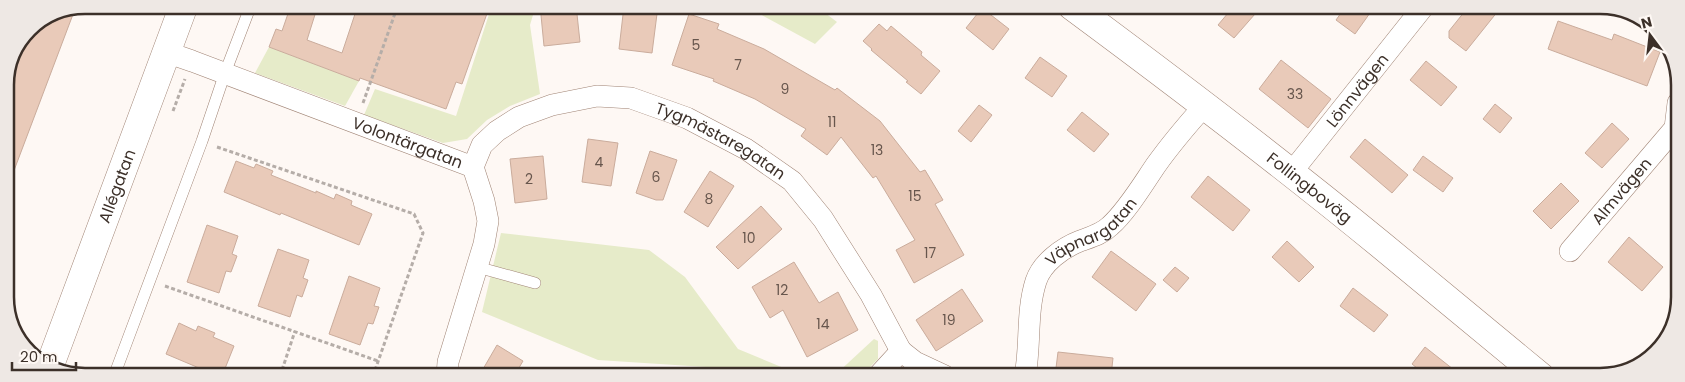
<svg xmlns="http://www.w3.org/2000/svg" width="1685" height="382" viewBox="0 0 1685 382" font-family="Poppins,sans-serif">
<rect width="100%" height="100%" fill="#fef8f4"/>
<g fill="#e6ebc9">
<polygon points="492,5 536,5 530,25 540,94 510,106 487,120 467,139 443,143 364,115 375,89 456,116"/>
<polygon points="745,6 816,6 837,22 815,44"/>
<polygon points="269,47 359,81 345,106 255,73"/>
<polygon points="501,233 649,250 685,277 738,349 803,376 766,376 752,370 598,360 482,312"/>
<polygon points="874,339 878,341 878,359 861,376 834,376"/>
</g>
<g fill="#e9cab9" stroke="#caac9c">
<polygon points="291,5 318,5 307,40 342,53 358,5 490,5 462,84 456,82 446,109 360,78 359,81 269,47 276,29 282,31"/>
<polygon points="540,5 576,5 580,42 544,46"/>
<polygon points="624,6 658,6 652,53 619,49"/>
<polygon points="1234,6 1262,6 1234,38 1218,25"/>
<polygon points="1346,6 1362,6 1370,13 1355,34 1336,20"/>
<polygon points="1469,6 1502,6 1466,51 1449,38 1449,31"/>
<polygon points="982,8 1009,29 993,50 966,28"/>
<polygon points="75,9 7,189 6,188 5,80 29,28"/>
<polygon points="689,14 719,24 717,29 764,49 835,90 837,88 880,121 920,172 925,170 943,200 935,204 964,255 914,283 896,250 915,240 876,176 873,178 841,137 827,155 801,136 806,129 755,99 713,81 714,79 672,65"/>
<polygon points="1558,21 1612,40 1614,34 1660,52 1647,86 1548,49"/>
<polygon points="879,24 887,31 891,26 922,52 921,55 940,71 921,94 906,82 908,81 871,50 872,49 863,41"/>
<polygon points="1040,57 1067,76 1052,97 1025,78"/>
<polygon points="1281,60 1331,99 1308,128 1259,89"/>
<polygon points="1426,61 1457,87 1441,106 1410,80"/>
<polygon points="1495,104 1512,118 1500,133 1483,119"/>
<polygon points="979,105 992,115 971,142 958,131"/>
<polygon points="1082,112 1109,134 1094,152 1067,130"/>
<polygon points="1612,123 1629,139 1602,168 1585,153"/>
<polygon points="588,139 618,143 611,186 582,182"/>
<polygon points="1365,139 1408,175 1392,193 1350,157"/>
<polygon points="650,151 677,160 663,200 656,200 636,193"/>
<polygon points="543,156 547,199 515,203 510,159"/>
<polygon points="1423,156 1453,178 1443,192 1413,170"/>
<polygon points="236,161 254,168 256,164 273,171 271,175 316,193 316,191 334,199 336,194 352,201 351,205 372,214 359,245 281,213 280,215 224,192"/>
<polygon points="710,171 734,186 708,227 684,212"/>
<polygon points="1208,176 1250,210 1233,231 1191,197"/>
<polygon points="1561,183 1579,201 1551,229 1533,211"/>
<polygon points="761,206 782,229 738,269 716,247"/>
<polygon points="207,225 238,236 232,254 237,256 231,272 226,271 219,293 187,282"/>
<polygon points="1629,237 1663,267 1642,291 1608,262"/>
<polygon points="1287,241 1314,267 1299,282 1272,257"/>
<polygon points="278,249 309,260 303,278 308,280 302,297 297,295 290,317 258,306"/>
<polygon points="1111,251 1156,284 1136,311 1092,277"/>
<polygon points="794,262 819,303 838,292 858,330 807,357 783,310 770,318 752,287"/>
<polygon points="1175,267 1189,278 1177,292 1163,280"/>
<polygon points="349,276 380,288 374,306 379,307 373,324 368,323 360,345 329,334"/>
<polygon points="1353,288 1388,315 1374,332 1340,306"/>
<polygon points="962,289 983,321 936,351 916,320"/>
<polygon points="179,323 196,331 198,326 215,333 213,337 234,346 222,376 218,376 166,354"/>
<polygon points="497,345 523,361 514,376 479,376"/>
<polygon points="1425,347 1463,377 1428,377 1412,364"/>
<polygon points="1058,352 1113,358 1111,376 1055,376"/>
</g>
<g fill="none" stroke-linecap="round" stroke-linejoin="round">
<defs>
<g id="service">
<polyline points="477,267 535,283"/>
<polyline points="114,376 202,141 225,73 251,5"/>
</g>
<g id="minor">
<path id="s1" d="M 166,52 L 192,61 L 473,167"/>
<path id="s2" d="M 473,167 L 482,145 L 497,131 L 519,117 L 552,105 L 597,96 L 631,98 L 687,118 L 746,149 L 792,181 L 823,219 L 871,295 L 901,351"/>
<path id="s3" d="M 1291,173 L 1424,6"/>
<path id="s4" d="M 1570,251 L 1675,128 L 1678,103"/>
<polyline points="447,376 448,362 484,244 488,221 484,201 473,167"/>
<polyline points="878,376 901,351 915,362 945,376"/>
<path id="s5" d="M 1025,376 C 1031,345 1026,312 1036,281 C 1042,263 1062,248 1080,241 C 1091,237 1102,234 1110,226 C 1127,211 1143,184 1156,165 C 1171,144 1188,124 1205,105"/>
</g>
<g id="tertiary">
<path id="s6" d="M 50,365 L 184,5"/>
</g>
<g id="secondary">
<path id="s7" d="M 1072,6 C 1176,83 1280,162 1380,244 C 1434,288 1487,333 1541,377"/>
</g>
</defs>
<use href="#service" stroke="#a08475" stroke-width="12"/>
<use href="#minor" stroke="#a08475" stroke-width="22"/>
<use href="#tertiary" stroke="#a08475" stroke-width="29"/>
<use href="#secondary" stroke="#a08475" stroke-width="29"/>
<g stroke="#b5ada8" stroke-width="3" stroke-dasharray="4 2.5" stroke-linecap="butt">
<polyline points="1039,6 1049,13"/>
<polyline points="209,12 211,5"/>
<polyline points="363,103 398,5"/>
<polyline points="173,111 185,79"/>
<polyline points="217,147 414,214 423,233 373,376"/>
<polyline points="165,286 378,361"/>
<polyline points="280,376 295,331"/>
</g>
<use href="#service" stroke="#fff" stroke-width="11"/>
<use href="#minor" stroke="#fff" stroke-width="21"/>
<use href="#tertiary" stroke="#fff" stroke-width="28"/>
<use href="#secondary" stroke="#fff" stroke-width="28"/>
</g>
<g text-anchor="middle" dominant-baseline="central" stroke-width="4" stroke-linejoin="round" paint-order="stroke">
<g font-size="14" fill="#67564d">
<text x="696" y="45">5</text>
<text x="738" y="65">7</text>
<text x="785" y="89">9</text>
<text x="1295" y="94">33</text>
<text x="832" y="122">11</text>
<text x="877" y="150">13</text>
<text x="599" y="162">4</text>
<text x="656" y="177">6</text>
<text x="529" y="179">2</text>
<text x="915" y="196">15</text>
<text x="709" y="199">8</text>
<text x="749" y="238">10</text>
<text x="930" y="253">17</text>
<text x="782" y="290">12</text>
<text x="949" y="320">19</text>
<text x="823" y="324">14</text>
</g>
<g font-size="16" fill="#3c3029" stroke="#fef8f4">
<text stroke="none"><textPath href="#s3" startOffset="106">Lönnvägen</textPath></text>
<text stroke="none"><textPath href="#s2" startOffset="285">Tygmästaregatan</textPath></text>
<text stroke="none"><textPath href="#s1" startOffset="258">Volontärgatan</textPath></text>
<text stroke="none"><textPath href="#s6" startOffset="191">Allégatan</textPath></text>
<text stroke="none"><textPath href="#s7" startOffset="299">Follingboväg</textPath></text>
<text stroke="none"><textPath href="#s4" startOffset="79">Almvägen</textPath></text>
<text stroke="none"><textPath href="#s5" startOffset="172">Väpnargatan</textPath></text>
</g>
</g>
<path d="M0 0H1685V382H0ZM85 14H1600A71 71 0 0 1 1671 85V297A71 71 0 0 1 1600 368H85A71 71 0 0 1 14 297V85A71 71 0 0 1 85 14Z" fill="#eee8e4" fill-rule="evenodd"/>
<path fill="none" stroke="#3c3029" stroke-width="2.5" d="M85 14H1600A71 71 0 0 1 1671 85V297A71 71 0 0 1 1600 368H85A71 71 0 0 1 14 297V85A71 71 0 0 1 85 14Z"/>
<g transform="translate(1650 35) rotate(345)" stroke="#fef8f4" stroke-width="4" paint-order="stroke">
<path d="M0-4L9 19L0 12L-9 19Z" fill="#3c3029"/>
<text y="-8" font-size="14" font-weight="bold" text-anchor="middle" fill="#3c3029">N</text>
</g>
<path d="M12 362v8h64v-8" fill="none" stroke="#3c3029" stroke-width="2.5"/>
<text x="20" y="362" font-size="15" fill="#3c3029" stroke="#fef8f4" stroke-width="4" paint-order="stroke">20 m</text>
</svg>
